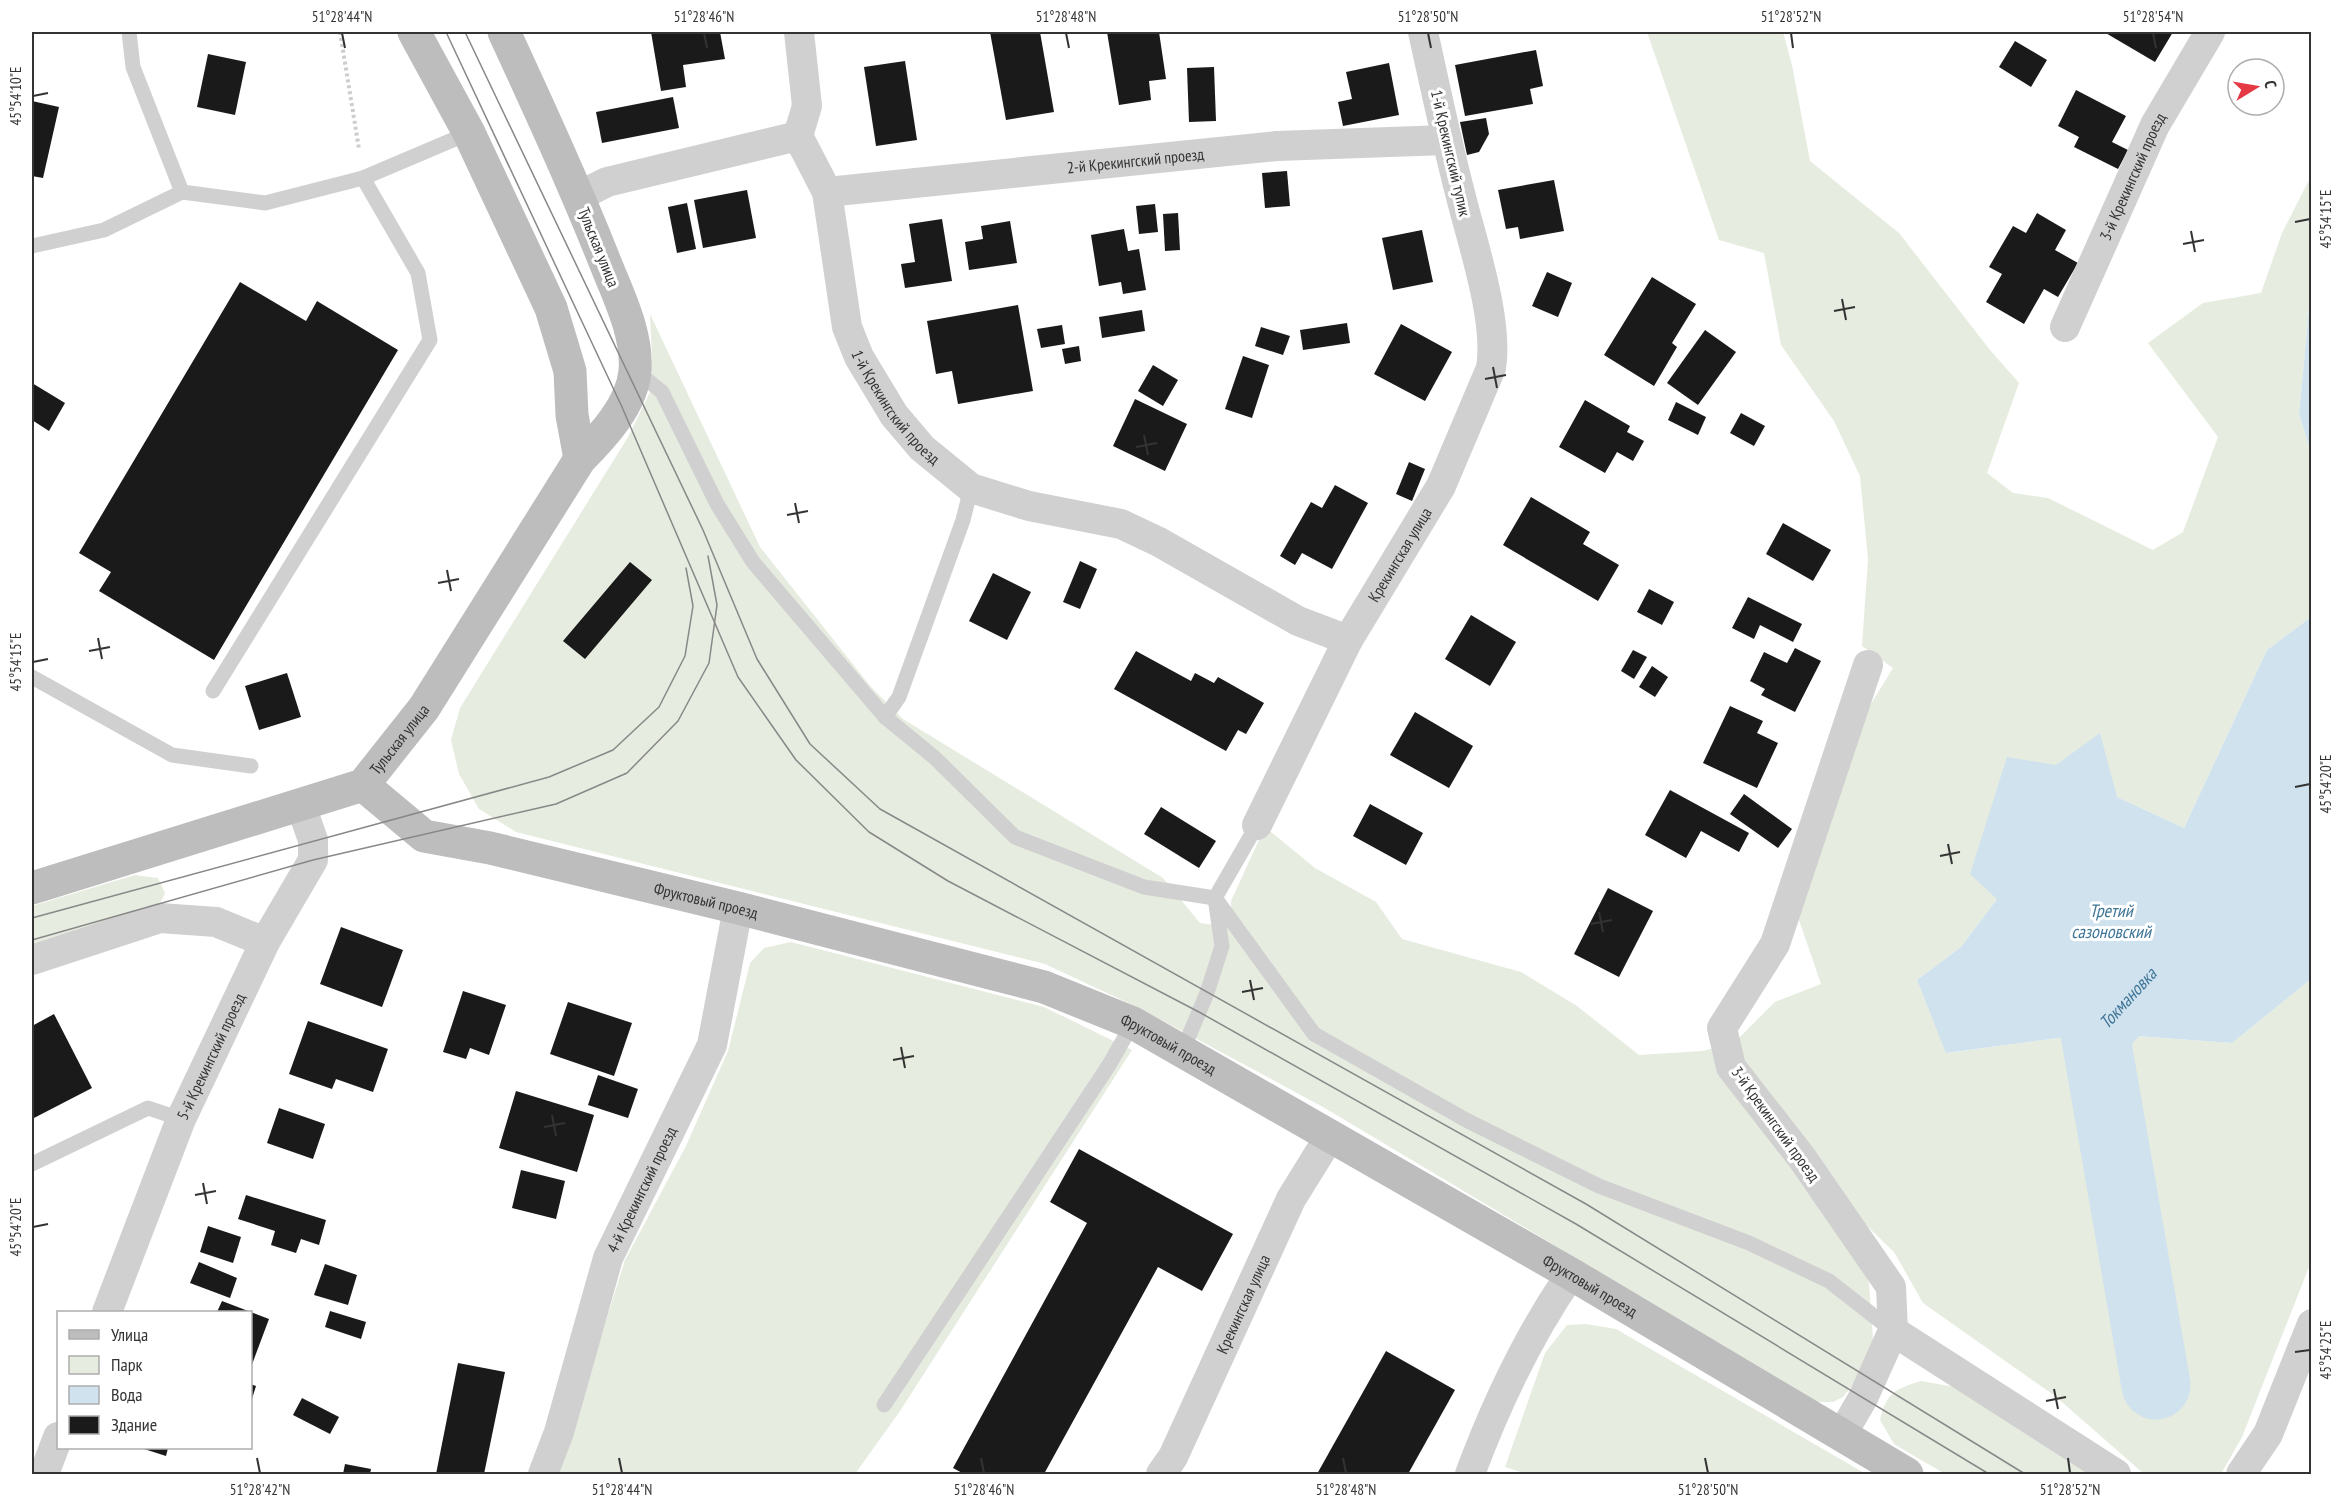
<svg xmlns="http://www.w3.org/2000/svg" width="2343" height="1506" viewBox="0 0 2343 1506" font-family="'PT Sans Narrow',sans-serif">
<rect width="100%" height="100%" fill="#fff"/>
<g fill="#e6ecdf">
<polygon points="1647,32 1783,32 1792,65 1810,161 1899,233 1990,350 2019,383 1987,473 2013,493 2048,498 2153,550 2183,532 2218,437 2148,343 2203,303 2261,293 2282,233 2310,178 2309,309 2299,414 2311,452 2311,617 2267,650 2184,828 2117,797 1997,899 1961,947 1917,980 1947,1053 2095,1033 2232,1043 2311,979 2311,1262 2242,1437 2221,1474 2143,1473 2055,1396 1923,1303 1894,1252 1834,1194 1869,1283 1873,1339 1869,1364 1843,1397 1833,1402 1817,1402 1323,1107 1141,1009 1045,964 516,832 479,809 459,774 451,740 460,708 628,437 651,390 652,358 650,314 760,547 871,687 903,719 1163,878 1200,923 1231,927 1231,901 1265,827 1315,868 1376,902 1402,939 1521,972 1577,1006 1639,1055 1702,1051 1733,1044 1775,1002 1821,984 1798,917 1855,730 1893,668 1862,646 1868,559 1860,476 1834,421 1781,345 1764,253 1719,240"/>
<polygon points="135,875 158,878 165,893 158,908 32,947 32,906"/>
<polygon points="791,942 1044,1007 1132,1050 900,1411 855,1474 558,1474 625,1260 686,1146 728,1051 750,963 764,948"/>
<polygon points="1586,1324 1616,1329 1866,1474 1527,1474 1505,1467 1545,1353 1567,1325"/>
<path d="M 1921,1381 L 1955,1387 L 2090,1474 L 1945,1474 L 1894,1444 L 1880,1420 C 1886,1393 1895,1389 1921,1381 Z"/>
</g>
<g fill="#cfe2ee">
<polygon points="2311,167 2311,452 2299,414 2309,309"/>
<polygon points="2311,617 2311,979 2232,1043 2095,1033 1946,1053 1917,980 1961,947 1997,899 1970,874 2007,757 2056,765 2100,733 2117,797 2184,828 2267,650"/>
</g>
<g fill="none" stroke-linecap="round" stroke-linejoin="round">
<path stroke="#cfe2ee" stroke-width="69" id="s1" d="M 2156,1385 L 2095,1033 L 2160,962"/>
</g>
<g fill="#1a1a1a">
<polygon points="651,32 720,32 725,59 683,65 686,87 661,91"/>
<polygon points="990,32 1040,32 1054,112 1006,120"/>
<polygon points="1107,32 1159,32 1166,79 1149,81 1151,100 1119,105"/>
<polygon points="2104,32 2173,32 2155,62"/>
<polygon points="2015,41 2047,60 2031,87 1999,67"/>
<polygon points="1536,50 1543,86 1530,89 1533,104 1465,116 1455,65"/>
<polygon points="208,54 246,62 235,115 197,107"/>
<polygon points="905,61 917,140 876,146 864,67"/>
<polygon points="1389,63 1399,115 1343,126 1338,102 1352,99 1346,72"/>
<polygon points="1214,67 1216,121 1189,122 1187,68"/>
<polygon points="2076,90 2126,116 2112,142 2128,150 2118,169 2074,147 2079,137 2058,126"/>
<polygon points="673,97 679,128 602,143 596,112"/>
<polygon points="32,101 59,107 43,178 32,176"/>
<polygon points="1486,118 1489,134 1479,152 1467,155 1460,122"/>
<polygon points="1287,171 1290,206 1265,208 1262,173"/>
<polygon points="1554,180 1564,231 1520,239 1518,227 1506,229 1498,190"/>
<polygon points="747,190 756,238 703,248 694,200"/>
<polygon points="687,203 696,249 677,253 668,207"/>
<polygon points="1155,204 1158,232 1139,234 1136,206"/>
<polygon points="1178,213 1180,250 1165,251 1163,214"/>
<polygon points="2037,213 2066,230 2055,250 2078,263 2058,297 2044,289 2024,324 1986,302 2002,274 1989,267 2013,226 2026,233"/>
<polygon points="942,219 952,281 905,288 901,264 915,262 909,224"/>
<polygon points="1010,221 1017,263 969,270 965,242 983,239 981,226"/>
<polygon points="1124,229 1128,251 1139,249 1146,290 1123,294 1121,282 1099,286 1091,235"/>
<polygon points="1422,230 1433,282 1393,290 1382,238"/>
<polygon points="1547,272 1572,283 1558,317 1532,306"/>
<polygon points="1652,277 1696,304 1672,343 1677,347 1654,386 1604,355"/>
<polygon points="240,282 306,321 317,301 398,350 214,660 99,591 111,572 79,553"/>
<polygon points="1018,305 1033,391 958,404 952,371 936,374 927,321"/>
<polygon points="1142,310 1145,331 1102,338 1099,317"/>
<polygon points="1347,323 1350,343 1303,350 1300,330"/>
<polygon points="1401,324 1452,352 1425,401 1374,374"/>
<polygon points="1062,325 1065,344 1041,348 1037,329"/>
<polygon points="1261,327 1290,336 1283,355 1255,346"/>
<polygon points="1705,330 1736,352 1698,405 1667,383"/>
<polygon points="1079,346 1081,361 1065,364 1062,349"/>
<polygon points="1243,356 1269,365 1252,418 1225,409"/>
<polygon points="1153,365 1178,380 1163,406 1138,391"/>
<polygon points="32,383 65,403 49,431 32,420"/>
<polygon points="1135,399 1187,424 1165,471 1113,446"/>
<polygon points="1585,400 1630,426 1627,432 1644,441 1633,461 1617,452 1605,473 1559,447"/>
<polygon points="1676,402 1706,417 1698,435 1668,420"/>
<polygon points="1741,413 1765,426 1754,446 1730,433"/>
<polygon points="1409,462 1425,469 1412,501 1396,494"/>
<polygon points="1335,485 1368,503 1332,569 1302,553 1295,565 1280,556 1311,502 1322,508"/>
<polygon points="1531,497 1590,532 1583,544 1619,565 1598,601 1503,545"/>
<polygon points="1783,523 1831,550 1813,581 1766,554"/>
<polygon points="1080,561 1097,569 1080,609 1063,602"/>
<polygon points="630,562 652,580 585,659 563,641"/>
<polygon points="993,573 1031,592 1007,640 969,621"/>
<polygon points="1649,589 1674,602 1662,625 1637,612"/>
<polygon points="1748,597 1802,624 1793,642 1760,625 1754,639 1732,628"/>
<polygon points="1471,615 1516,642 1490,686 1445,659"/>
<polygon points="1795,648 1821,661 1795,712 1761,695 1765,689 1750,681 1764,652 1787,663"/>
<polygon points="1633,650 1647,657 1634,679 1621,671"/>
<polygon points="1136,651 1191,681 1195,673 1214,683 1218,677 1264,703 1246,734 1238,730 1226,751 1114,689"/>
<polygon points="1652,666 1668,677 1655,697 1639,687"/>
<polygon points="287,673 301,717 259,730 245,686"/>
<polygon points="1730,706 1763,721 1757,733 1778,743 1757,788 1703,763"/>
<polygon points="1415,712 1473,746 1449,788 1390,755"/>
<polygon points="1670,790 1749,833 1739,852 1701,831 1686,858 1645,835"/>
<polygon points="1744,794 1792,829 1778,848 1730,814"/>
<polygon points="1370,804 1423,833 1406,865 1353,836"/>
<polygon points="1161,807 1216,841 1199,868 1144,834"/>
<polygon points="1608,888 1653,911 1619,977 1574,954"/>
<polygon points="341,927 403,950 382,1007 320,984"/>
<polygon points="463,991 506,1005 489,1055 470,1048 466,1059 443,1052"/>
<polygon points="568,1002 632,1023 614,1076 550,1054"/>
<polygon points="54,1014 92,1088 32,1119 32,1026"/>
<polygon points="308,1021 388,1049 373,1092 336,1079 332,1089 289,1074"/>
<polygon points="598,1075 638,1089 628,1118 588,1105"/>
<polygon points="516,1091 594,1115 577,1172 499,1148"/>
<polygon points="279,1108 325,1124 313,1159 267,1143"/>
<polygon points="1079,1149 1233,1234 1202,1291 1158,1267 1044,1474 964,1474 953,1468 1087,1223 1050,1202"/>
<polygon points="521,1170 565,1181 556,1219 512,1208"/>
<polygon points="246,1195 326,1220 319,1245 301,1239 296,1253 271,1245 275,1231 238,1219"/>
<polygon points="208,1226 241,1237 233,1263 200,1252"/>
<polygon points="199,1262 237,1278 230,1298 190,1283"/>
<polygon points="325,1264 357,1275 348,1305 314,1295"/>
<polygon points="222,1301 269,1319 251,1367 250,1312 217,1312"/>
<polygon points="330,1311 366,1322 361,1339 325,1327"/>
<polygon points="1386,1351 1455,1390 1408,1474 1317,1474"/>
<polygon points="458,1363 505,1372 484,1474 436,1474"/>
<polygon points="250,1384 256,1386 251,1402 250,1402"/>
<polygon points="302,1398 339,1417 330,1434 293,1415"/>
<polygon points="141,1448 168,1448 166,1456"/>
<polygon points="345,1464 371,1469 370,1474 343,1474"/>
</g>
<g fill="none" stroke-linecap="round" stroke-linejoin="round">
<polyline stroke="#cdcdcd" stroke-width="4" stroke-dasharray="3 3" stroke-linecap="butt" points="340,32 359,149"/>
<g stroke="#d0d0d0" stroke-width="15">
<polyline points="129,32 133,67 182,192 265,203 363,178 469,133"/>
<polyline points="32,246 104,230 182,192"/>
<polyline points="635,370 662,392 717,504 753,562 885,717 935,758 1015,837 1144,887 1215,898 1314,1034 1466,1120 1599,1186 1749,1243 1829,1281 1893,1331"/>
<polyline points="32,677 172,755 251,766"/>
<polyline points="213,691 430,340 418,273 363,178"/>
<polyline points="885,717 899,697 963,520 971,488"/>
<polyline points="1183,1050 1207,993 1222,946 1215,898 1257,825"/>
<polyline points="32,1164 148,1108 181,1119"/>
<polyline points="884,1405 1109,1065 1133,1023"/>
</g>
<g stroke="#d0d0d0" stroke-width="30">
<polyline points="798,136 807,106 799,32"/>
<path id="s2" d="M 827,192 L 1277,146 L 1446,140"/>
<path id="s3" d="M 579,196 L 607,182 L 798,136 L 827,192 L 847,327 L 859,357 L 894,415 L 922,448 L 971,488 L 1029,506 L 1121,524 L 1159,542 L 1298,621 L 1348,640"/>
<path id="s4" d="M 2065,327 L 2155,125 L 2210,32"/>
<path id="s5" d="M 1257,825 L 1348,640 L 1441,486 L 1491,368 C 1499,320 1472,242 1460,193 C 1446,139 1435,86 1423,32"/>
<polyline points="32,960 160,918 216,922 265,942"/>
<path id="s6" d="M 107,1312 L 181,1119 L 265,942 L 313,860 L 313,840 L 301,806"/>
<polyline points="1893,1331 2116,1474"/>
<polyline points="1841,1436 1863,1398 1893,1331 1891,1287 1802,1158 1731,1067 1722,1028 1775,944 1868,665"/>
<polyline points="44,1474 58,1437"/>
<path id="s7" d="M 543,1474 L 559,1432 L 608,1258 L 712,1045 L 738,908"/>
<path id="s8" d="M 1161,1474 L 1173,1457 L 1291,1199 L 1330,1136"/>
<path d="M 1470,1474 C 1496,1404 1528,1336 1571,1274"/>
<polyline points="2241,1474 2268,1434 2312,1324"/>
</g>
<g stroke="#bdbdbd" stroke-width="33">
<polyline points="414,32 469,133 551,308 570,371 572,415 580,459"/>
<path id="s9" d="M 363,785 L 424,836 L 490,848 L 738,908 L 1044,987 L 1133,1023 L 1571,1274 L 1907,1474"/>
<path id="s10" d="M 32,888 L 363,785 L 424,708 L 580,459 C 603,436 632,405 635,371 C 638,334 618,295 605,262 C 574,184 539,108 504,32"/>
</g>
<g stroke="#888" stroke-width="1.5">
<polyline points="446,32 622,407 738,677 796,760 869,832 948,881 1199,1012 1576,1224 1989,1474"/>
<polyline points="465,32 703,530 757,659 810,744 880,809 1586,1204 2025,1474"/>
<polyline points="32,918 549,777 613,750 659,707 685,656 693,606 686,568"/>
<polyline points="32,940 313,860 556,804 627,773 678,721 709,663 717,605 708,556"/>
</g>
</g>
<path fill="none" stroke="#333" stroke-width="2" d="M 342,33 L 345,48M 704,33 L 707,48M 1066,33 L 1069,48M 1428,33 L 1431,48M 1791,33 L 1793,48M 2153,33 L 2156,48M 33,96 L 48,93M 2295,222 L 2310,219M 2191,231 L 2195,252M 2183,244 L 2204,240M 1842,299 L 1846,320M 1834,311 L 1855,307M 1493,367 L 1497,388M 1485,379 L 1506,375M 1144,435 L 1148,455M 1136,447 L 1157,443M 795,503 L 799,523M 787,515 L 808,511M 447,570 L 451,591M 438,583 L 459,579M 98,638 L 102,659M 89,651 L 110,647M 33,662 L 48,659M 2295,787 L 2310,784M 1948,844 L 1952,864M 1940,856 L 1960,852M 1599,912 L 1603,932M 1591,924 L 1612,920M 1250,980 L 1254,1000M 1242,992 L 1263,988M 901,1047 L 905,1068M 893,1060 L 914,1056M 552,1115 L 556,1136M 544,1127 L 565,1123M 203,1183 L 207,1204M 195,1195 L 216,1191M 33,1227 L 48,1224M 2295,1352 L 2310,1350M 2054,1389 L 2058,1409M 2046,1401 L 2066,1397M 257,1458 L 260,1473M 619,1458 L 622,1473M 981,1458 L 984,1473M 1343,1458 L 1346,1473M 1705,1458 L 1708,1473M 2068,1458 L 2070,1473"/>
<g text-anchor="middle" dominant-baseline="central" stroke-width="6" stroke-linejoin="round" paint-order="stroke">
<g font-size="16" fill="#333" stroke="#fff">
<text transform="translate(1451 153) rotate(77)">1-й Крекингский тупик</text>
<text stroke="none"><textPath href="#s2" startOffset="310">2-й Крекингский проезд</textPath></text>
<text stroke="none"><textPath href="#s4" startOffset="165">3-й Крекингский проезд</textPath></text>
<text transform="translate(599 247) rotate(68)">Тульская улица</text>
<text stroke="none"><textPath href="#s3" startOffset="522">1-й Крекингский проезд</textPath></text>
<text stroke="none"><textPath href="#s5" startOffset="306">Крекингская улица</textPath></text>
<text stroke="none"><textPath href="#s10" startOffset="405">Тульская улица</textPath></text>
<text stroke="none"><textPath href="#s9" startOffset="369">Фруктовый проезд</textPath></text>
<text stroke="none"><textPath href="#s9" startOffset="855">Фруктовый проезд</textPath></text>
<text stroke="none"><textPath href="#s6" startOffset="276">5-й Крекингский проезд</textPath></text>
<text transform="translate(1776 1124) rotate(54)">3-й Крекингский проезд</text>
<text stroke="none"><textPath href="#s7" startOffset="302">4-й Крекингский проезд</textPath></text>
<text stroke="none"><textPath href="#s9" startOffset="1341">Фруктовый проезд</textPath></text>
<text stroke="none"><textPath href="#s8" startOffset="189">Крекингская улица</textPath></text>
</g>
<g font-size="18" font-style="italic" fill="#3f7597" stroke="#fff">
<text x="2111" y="910">Третий<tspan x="2111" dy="21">сазоновский</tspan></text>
<text stroke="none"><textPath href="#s1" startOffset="405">Токмановка</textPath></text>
</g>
</g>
<rect width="2343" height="1506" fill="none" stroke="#ffffff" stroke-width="66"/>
<rect x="57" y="1311" width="195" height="138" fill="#ffffff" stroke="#adadad" stroke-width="1.5"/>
<rect x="69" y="1330" width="30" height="9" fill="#bdbdbd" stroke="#adadad" stroke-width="1.5"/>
<text x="111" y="1341" font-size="18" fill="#333333">Улица</text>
<rect x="69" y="1356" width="30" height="18" fill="#e6ecdf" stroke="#adadad" stroke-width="1.5"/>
<text x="111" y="1371" font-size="18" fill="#333333">Парк</text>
<rect x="69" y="1386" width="30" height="18" fill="#cfe2ee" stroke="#adadad" stroke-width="1.5"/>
<text x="111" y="1401" font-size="18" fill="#333333">Вода</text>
<rect x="69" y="1416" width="30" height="18" fill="#1a1a1a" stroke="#adadad" stroke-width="1.5"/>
<text x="111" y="1431" font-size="18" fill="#333333">Здание</text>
<g transform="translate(2256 87) rotate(79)"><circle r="28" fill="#ffffff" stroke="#adadad" stroke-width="1.5"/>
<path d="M0-4.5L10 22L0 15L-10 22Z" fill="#e63946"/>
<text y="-9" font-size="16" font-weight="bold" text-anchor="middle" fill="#333333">С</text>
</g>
<rect x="33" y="33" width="2277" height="1440" fill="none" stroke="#333" stroke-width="2"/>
<g font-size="15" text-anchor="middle" fill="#333">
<text x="342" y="22">51°28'44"N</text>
<text x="704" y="22">51°28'46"N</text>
<text x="1066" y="22">51°28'48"N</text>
<text x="1428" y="22">51°28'50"N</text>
<text x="1791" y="22">51°28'52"N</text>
<text x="2153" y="22">51°28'54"N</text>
<text transform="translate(16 96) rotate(-90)" y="5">45°54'10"E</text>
<text transform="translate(2326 219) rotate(-90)" y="5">45°54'15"E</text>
<text transform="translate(16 662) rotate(-90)" y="5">45°54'15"E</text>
<text transform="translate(2326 784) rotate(-90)" y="5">45°54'20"E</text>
<text transform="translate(16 1227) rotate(-90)" y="5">45°54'20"E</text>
<text transform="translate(2326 1350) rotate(-90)" y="5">45°54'25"E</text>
<text x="260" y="1495">51°28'42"N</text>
<text x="622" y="1495">51°28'44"N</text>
<text x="984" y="1495">51°28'46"N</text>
<text x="1346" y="1495">51°28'48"N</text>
<text x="1708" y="1495">51°28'50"N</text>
<text x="2070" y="1495">51°28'52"N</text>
</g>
</svg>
